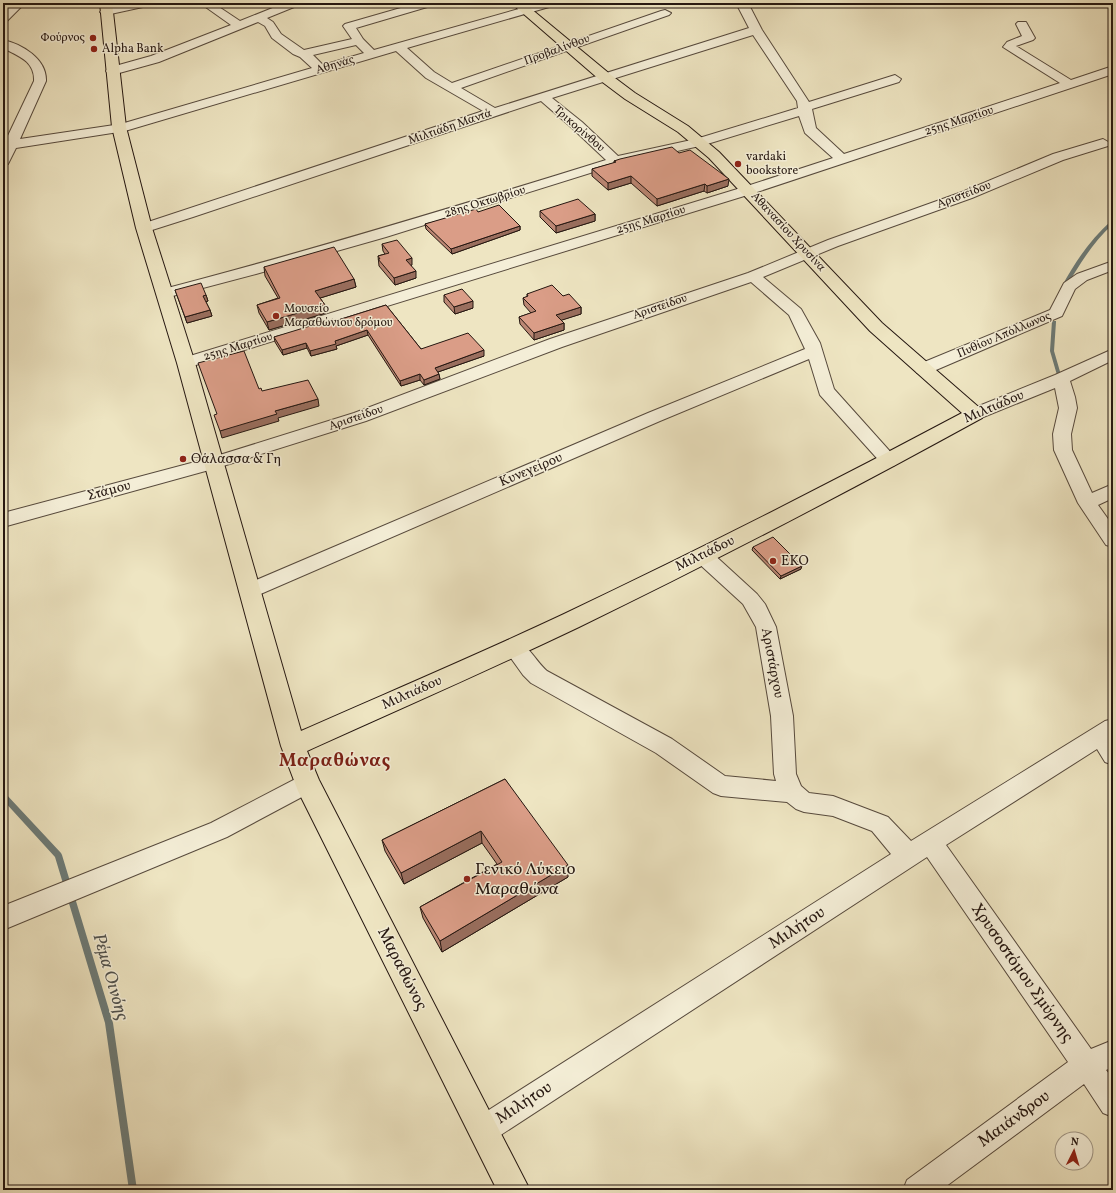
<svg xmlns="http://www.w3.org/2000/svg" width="1116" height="1193" viewBox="0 0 1116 1193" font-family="Vollkorn,serif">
<rect width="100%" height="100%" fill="#eee5c2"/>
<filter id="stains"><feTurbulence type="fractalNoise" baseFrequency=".005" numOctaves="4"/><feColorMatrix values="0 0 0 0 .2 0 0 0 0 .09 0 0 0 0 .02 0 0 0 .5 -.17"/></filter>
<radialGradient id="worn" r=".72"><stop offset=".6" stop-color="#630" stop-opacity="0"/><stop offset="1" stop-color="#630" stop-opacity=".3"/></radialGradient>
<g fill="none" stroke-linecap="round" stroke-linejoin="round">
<g fill="#6c7b78" fill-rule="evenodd">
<path d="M 1111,221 L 1113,221 L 1113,224 C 1093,242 1080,264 1066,287 L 1062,287 L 1062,286 C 1075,262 1090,240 1111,221 Z"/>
<polygon points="1052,321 1056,321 1056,322 1054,351 1061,375 1059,377 1057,375 1050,351"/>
<polygon points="3,792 5,793 61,853 62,855 113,1023 137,1190 129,1190 105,1023 55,857 3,800"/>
</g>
<defs>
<g id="street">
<polygon points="13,3 25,3 7,21 3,22 3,13"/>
<polygon points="133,3 154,3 152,5 106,15 100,12 102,10"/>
<path d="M 200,3 L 213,3 L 240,21 L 285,3 L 301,3 L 299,5 L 267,18 L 273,22 L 281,34 L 304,50 L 352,39 L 343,26 L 345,24 L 418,3 L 436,3 L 434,5 L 356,28 L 363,39 L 374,50 L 540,3 L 558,3 L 556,5 L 407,48 L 434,72 L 452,83 L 661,11 L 665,10 L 671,13 L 669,15 L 461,88 L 495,108 L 749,28 L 736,3 L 748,3 L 762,30 L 809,102 L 895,75 L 901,79 L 899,82 L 812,109 L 816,128 L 844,154 L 1060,83 L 1003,47 L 1007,42 L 1022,36 L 1016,24 L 1018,22 L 1026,22 L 1035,38 L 1033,40 L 1016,46 L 1071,80 L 1113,66 L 1113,74 L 754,193 L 186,368 L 180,367 L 178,363 L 180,359 L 744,187 L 833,158 L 805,133 L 799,116 L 704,145 L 619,164 L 386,237 L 256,274 L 165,298 L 160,296 L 157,293 L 160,290 C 310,251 458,206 606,160 L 572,128 L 541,101 L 193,217 L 149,231 L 139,231 L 137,228 L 139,225 L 483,111 L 426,78 L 396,51 L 125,131 L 16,148 L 8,164 L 3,165 L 3,142 L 5,142 L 34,81 C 35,61 18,56 3,48 L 3,40 C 22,44 47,59 46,81 L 20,139 L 121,124 L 312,68 L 300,57 L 293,54 L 272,38 L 265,26 L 258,22 L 159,62 L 112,75 L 108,74 L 106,71 L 108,68 L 151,56 L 231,25 ZM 753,35 L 797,101 L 798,108 L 696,139 L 618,156 L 582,122 L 552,98 ZM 356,45 L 364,53 L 323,65 L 313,55 Z"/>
<polygon points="1103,139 1110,143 1108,146 1063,160 972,198 838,246 763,277 801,309 820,343 834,389 895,457 898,461 895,465 889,467 883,465 820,395 809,359 660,421 256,596 249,599 242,596 239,591 242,586 648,413 805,349 789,315 751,282 562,347 366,421 220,467 3,527 3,513 210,458 354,413 550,339 748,273 828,240 962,192 1053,154"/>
<polygon points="1113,261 1113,270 1087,280 1075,289 1062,316 929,373 923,374 917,373 915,369 917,365 1050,310 1064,283 1077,274"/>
<polygon points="1113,349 1113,360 1070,381 1075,397 1077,408 1071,434 1072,450 1092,493 1113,484 1113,498 1098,505 1113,526 1113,547 1106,545 1078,503 1054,450 1053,434 1059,408 1055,388 981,418 975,420 969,418 966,414 969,410 1055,375"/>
<path d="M 703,549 L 710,551 L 757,594 L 765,604 L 776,627 L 793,716 L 796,774 L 801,786 L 809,793 L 833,796 L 888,817 L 911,841 L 1105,721 L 1113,719 L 1113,765 L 1105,762 L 1097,749 L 946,845 L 1091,1049 L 1113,1040 L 1113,1067 L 1106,1070 L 1113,1079 L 1113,1117 L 1103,1113 L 1084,1084 L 941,1190 L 903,1190 L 907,1180 L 1068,1062 L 927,857 L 493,1140 L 483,1144 L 473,1140 L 469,1130 L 473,1120 L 891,854 L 872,831 L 833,816 L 804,812 L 796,809 L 787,802 L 721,796 L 713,793 L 656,753 L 531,683 L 523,675 L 503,647 L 506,641 C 524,635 534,660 547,671 L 672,739 L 725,776 L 776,781 L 774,774 L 771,716 L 756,627 L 743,604 L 696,561 L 693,556 L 696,551 Z"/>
<polygon points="307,773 315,776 318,783 315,790 227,837 3,930 3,906 211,823"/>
</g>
<path id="primary" d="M 100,3 L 112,3 L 126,127 L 152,228 L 195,363 L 301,731 C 389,692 477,655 564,614 C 698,550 831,483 962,413 L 870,331 L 709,158 L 678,132 L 625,99 L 601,81 L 511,3 L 524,3 L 611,75 L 635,93 L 688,126 L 719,152 L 882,323 L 982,410 L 984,414 L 982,418 C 849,491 715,561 579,627 C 489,670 398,710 307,751 L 319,780 L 530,1190 L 497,1190 L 298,791 L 281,746 L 177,363 L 136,228 L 112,127 Z"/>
</defs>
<use href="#street" stroke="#574a3d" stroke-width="2"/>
<use href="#primary" stroke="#251711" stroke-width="2"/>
<use href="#street" fill="#f4eed7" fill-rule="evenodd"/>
<use href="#primary" fill="#eee5c2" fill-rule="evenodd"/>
</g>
<g fill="#bb8774" stroke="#251711">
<polygon points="679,153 728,186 707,193 704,191 657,206 631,183 608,190 592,176 592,169 614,163 614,161"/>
<polygon points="540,211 595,214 595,221 556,233 540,217"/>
<polygon points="478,212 520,226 520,230 452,254 426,229 425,224"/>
<polygon points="382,244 412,265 411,266 416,278 395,285 379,266 378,256 385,254 383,251"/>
<polygon points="264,267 354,279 356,287 320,298 325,305 326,313 269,330 259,313 257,305 278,298 265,276"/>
<polygon points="175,290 206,295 208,301 206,302 210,310 212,316 187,323"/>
<polygon points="527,294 563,296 581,307 581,314 561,320 564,323 564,330 534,340 520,324 519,317 531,313 524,305 523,298 527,297"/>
<polygon points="444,295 473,308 455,314 444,302"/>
<polygon points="386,305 421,349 484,356 438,372 440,379 424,385 420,380 401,386 368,335 336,346 337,349 311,356 307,348 283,355 275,342 274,337 335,321"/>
<polygon points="753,547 801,569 780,579 752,550"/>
<polygon points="505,779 568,877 442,952 423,918 420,907 497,864 482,843 404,884 385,851 382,840"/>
</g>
<g fill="#996e5e" stroke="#251711">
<polygon points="631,176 631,183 608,190 608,183"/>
<polygon points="729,179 728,186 707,193 707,186"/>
<polygon points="705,184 704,191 657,206 657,199"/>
<polygon points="595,214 595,221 556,233 556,226"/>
<polygon points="520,226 520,230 452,254 451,249"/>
<polygon points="412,258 412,265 407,267 406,260"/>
<polygon points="416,271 416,278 395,285 394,278"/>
<polygon points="354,279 356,287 317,299 315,291"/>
<polygon points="206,295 208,301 205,302 203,296"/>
<polygon points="473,301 473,308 455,314 454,307"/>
<polygon points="325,305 326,313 269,330 267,322"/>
<polygon points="581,307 581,314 556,322 556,315"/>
<polygon points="210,310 212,316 187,323 185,317"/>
<polygon points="564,323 564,330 534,340 534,333"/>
<polygon points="367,330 368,335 336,346 337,349 311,356 310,351 335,341"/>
<polygon points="306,343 307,348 283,355 282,350"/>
<polygon points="484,350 484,356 435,373 435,368"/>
<polygon points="420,374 420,380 401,386 400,381"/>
<polygon points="439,374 440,379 424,385 424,380"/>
<polygon points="318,399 319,406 278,418 279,421 222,438 220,431 275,411"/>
<polygon points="802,566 801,569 780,579 781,576"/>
<polygon points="481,831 482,843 404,884 401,873"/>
<polygon points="568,865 568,877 442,952 440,941"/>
</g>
<g fill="#da9d87" stroke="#251711">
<polygon points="672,147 679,153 690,150 729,179 707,186 705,184 657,199 631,176 608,183 592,169 616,162 614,161 620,159"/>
<polygon points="578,199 595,214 556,226 540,211"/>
<polygon points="499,205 520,226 451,249 425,224 476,209 478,212"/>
<polygon points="397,240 412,258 406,260 416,271 394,278 378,259 380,259 378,256 389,253 382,244"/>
<polygon points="334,247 354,279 315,291 325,305 267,322 257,305 280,298 264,267"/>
<polygon points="201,283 206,295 203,296 210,310 185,317 175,290"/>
<polygon points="552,285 563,296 569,294 581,307 556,315 564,323 534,333 519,317 536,311 523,298 528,296 527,294"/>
<polygon points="462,289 473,301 454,307 444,295"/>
<polygon points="386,305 421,349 468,333 484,350 435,368 439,374 424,380 420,374 400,381 367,330 335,341 336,344 310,351 306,343 282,350 274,337 333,319 335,321"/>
<polygon points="244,351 259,389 261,388 262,391 308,380 318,399 275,411 277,414 220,431 214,415 217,414 198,363"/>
<polygon points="773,537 802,566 781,576 753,547"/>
<polygon points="505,779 568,865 440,941 420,907 502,862 481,831 401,873 382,840"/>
</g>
<g fill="#8f2418" stroke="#f4eed7" stroke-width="1.5">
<circle cx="93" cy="38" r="4"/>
<circle cx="94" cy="49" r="4"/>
<circle cx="738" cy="164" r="4"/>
<circle cx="276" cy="316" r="4"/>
<circle cx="183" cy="459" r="4"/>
<circle cx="773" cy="561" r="4"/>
<circle cx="467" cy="879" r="4"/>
</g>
<g text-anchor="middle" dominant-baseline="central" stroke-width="3" stroke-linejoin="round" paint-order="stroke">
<g font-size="12" fill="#251711" stroke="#f4eed7" text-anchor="start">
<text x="85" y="38" text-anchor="end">Φούρνος</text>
<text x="102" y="49">Alpha Bank</text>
<text x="746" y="157">vardaki<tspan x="746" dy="14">bookstore</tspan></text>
<text x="284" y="309">Μουσείο<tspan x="284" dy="14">Μαραθώνιου δρόμου</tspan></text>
</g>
<g font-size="12" fill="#251711" stroke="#f4eed7">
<text transform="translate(557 50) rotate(-20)">Προβαλίνθου</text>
<text transform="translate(335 65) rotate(-17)">Αθηνάς</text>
<text transform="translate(959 121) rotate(-18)">25ης Μαρτίου</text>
<text transform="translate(450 127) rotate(-19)">Μιλτιάδη Μαντά</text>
<text transform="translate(579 129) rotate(41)">Τρικορίνθου</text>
<text transform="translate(964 195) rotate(-21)">Αριστείδου</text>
<text transform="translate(485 202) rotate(-17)">28ης Οκτωβρίου</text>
<text transform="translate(651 220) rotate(-17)">25ης Μαρτίου</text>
<text transform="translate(788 232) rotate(47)">Αθανασίου Χρυσίνα</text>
<text transform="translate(660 307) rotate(-19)">Αριστείδου</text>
<text transform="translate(1004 335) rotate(-23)">Πυθίου Απόλλωνος</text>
<text transform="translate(238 347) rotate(-17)">25ης Μαρτίου</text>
<text transform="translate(356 418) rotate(-19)">Αριστείδου</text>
</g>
<g font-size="14" fill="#251711" stroke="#f4eed7">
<text transform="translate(994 407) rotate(-23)">Μιλτιάδου</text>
<text transform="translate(531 470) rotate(-23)">Κυνεγείρου</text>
<text transform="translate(109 491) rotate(-15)">Στάμου</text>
<text transform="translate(705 554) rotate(-26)">Μιλτιάδου</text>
<text transform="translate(772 663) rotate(79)">Αριστάρχου</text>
<text transform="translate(412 693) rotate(-24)">Μιλτιάδου</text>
</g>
<g font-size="14" fill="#251711" stroke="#f4eed7" text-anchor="start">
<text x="191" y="459">Θάλασσα &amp; Γη</text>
<text x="781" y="561">EKO</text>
</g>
<g font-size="17" fill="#251711" stroke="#f4eed7" text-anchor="start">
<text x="475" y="869">Γενικό Λύκειο<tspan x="475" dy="20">Μαραθώνα</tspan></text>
</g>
<g font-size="17" fill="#251711" stroke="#f4eed7">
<text transform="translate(797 928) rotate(-33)">Μιλήτου</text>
<text transform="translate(402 969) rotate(63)">Μαραθώνος</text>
<text transform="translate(1022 973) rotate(55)">Χρυσοστόμου Σμύρνης</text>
<text transform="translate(524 1103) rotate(-33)">Μιλήτου</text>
<text transform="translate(1014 1119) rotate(-36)">Μαιάνδρου</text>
</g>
<g font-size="18" font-weight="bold" letter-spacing="1" fill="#7a1f14" stroke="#f4eed7">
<text x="335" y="761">Μαραθώνας</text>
</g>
<g font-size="18" font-style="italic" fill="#4f514d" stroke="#f4eed7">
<text transform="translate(110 977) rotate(74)">Ρέμα Οινόης</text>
</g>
</g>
<rect width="1116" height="1193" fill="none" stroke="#eee5c2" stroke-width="16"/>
<rect x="4" y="4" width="1108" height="1185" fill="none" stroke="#251711" stroke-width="2"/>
<rect x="8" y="8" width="1100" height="1177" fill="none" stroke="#251711"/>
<g transform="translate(1074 1151) rotate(5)"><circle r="19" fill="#f4eed7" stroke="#a19888"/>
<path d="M0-3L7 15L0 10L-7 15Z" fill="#8f2418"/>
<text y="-6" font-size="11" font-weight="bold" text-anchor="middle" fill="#251711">N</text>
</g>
<rect width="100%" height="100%" filter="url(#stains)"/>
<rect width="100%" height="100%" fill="url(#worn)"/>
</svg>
